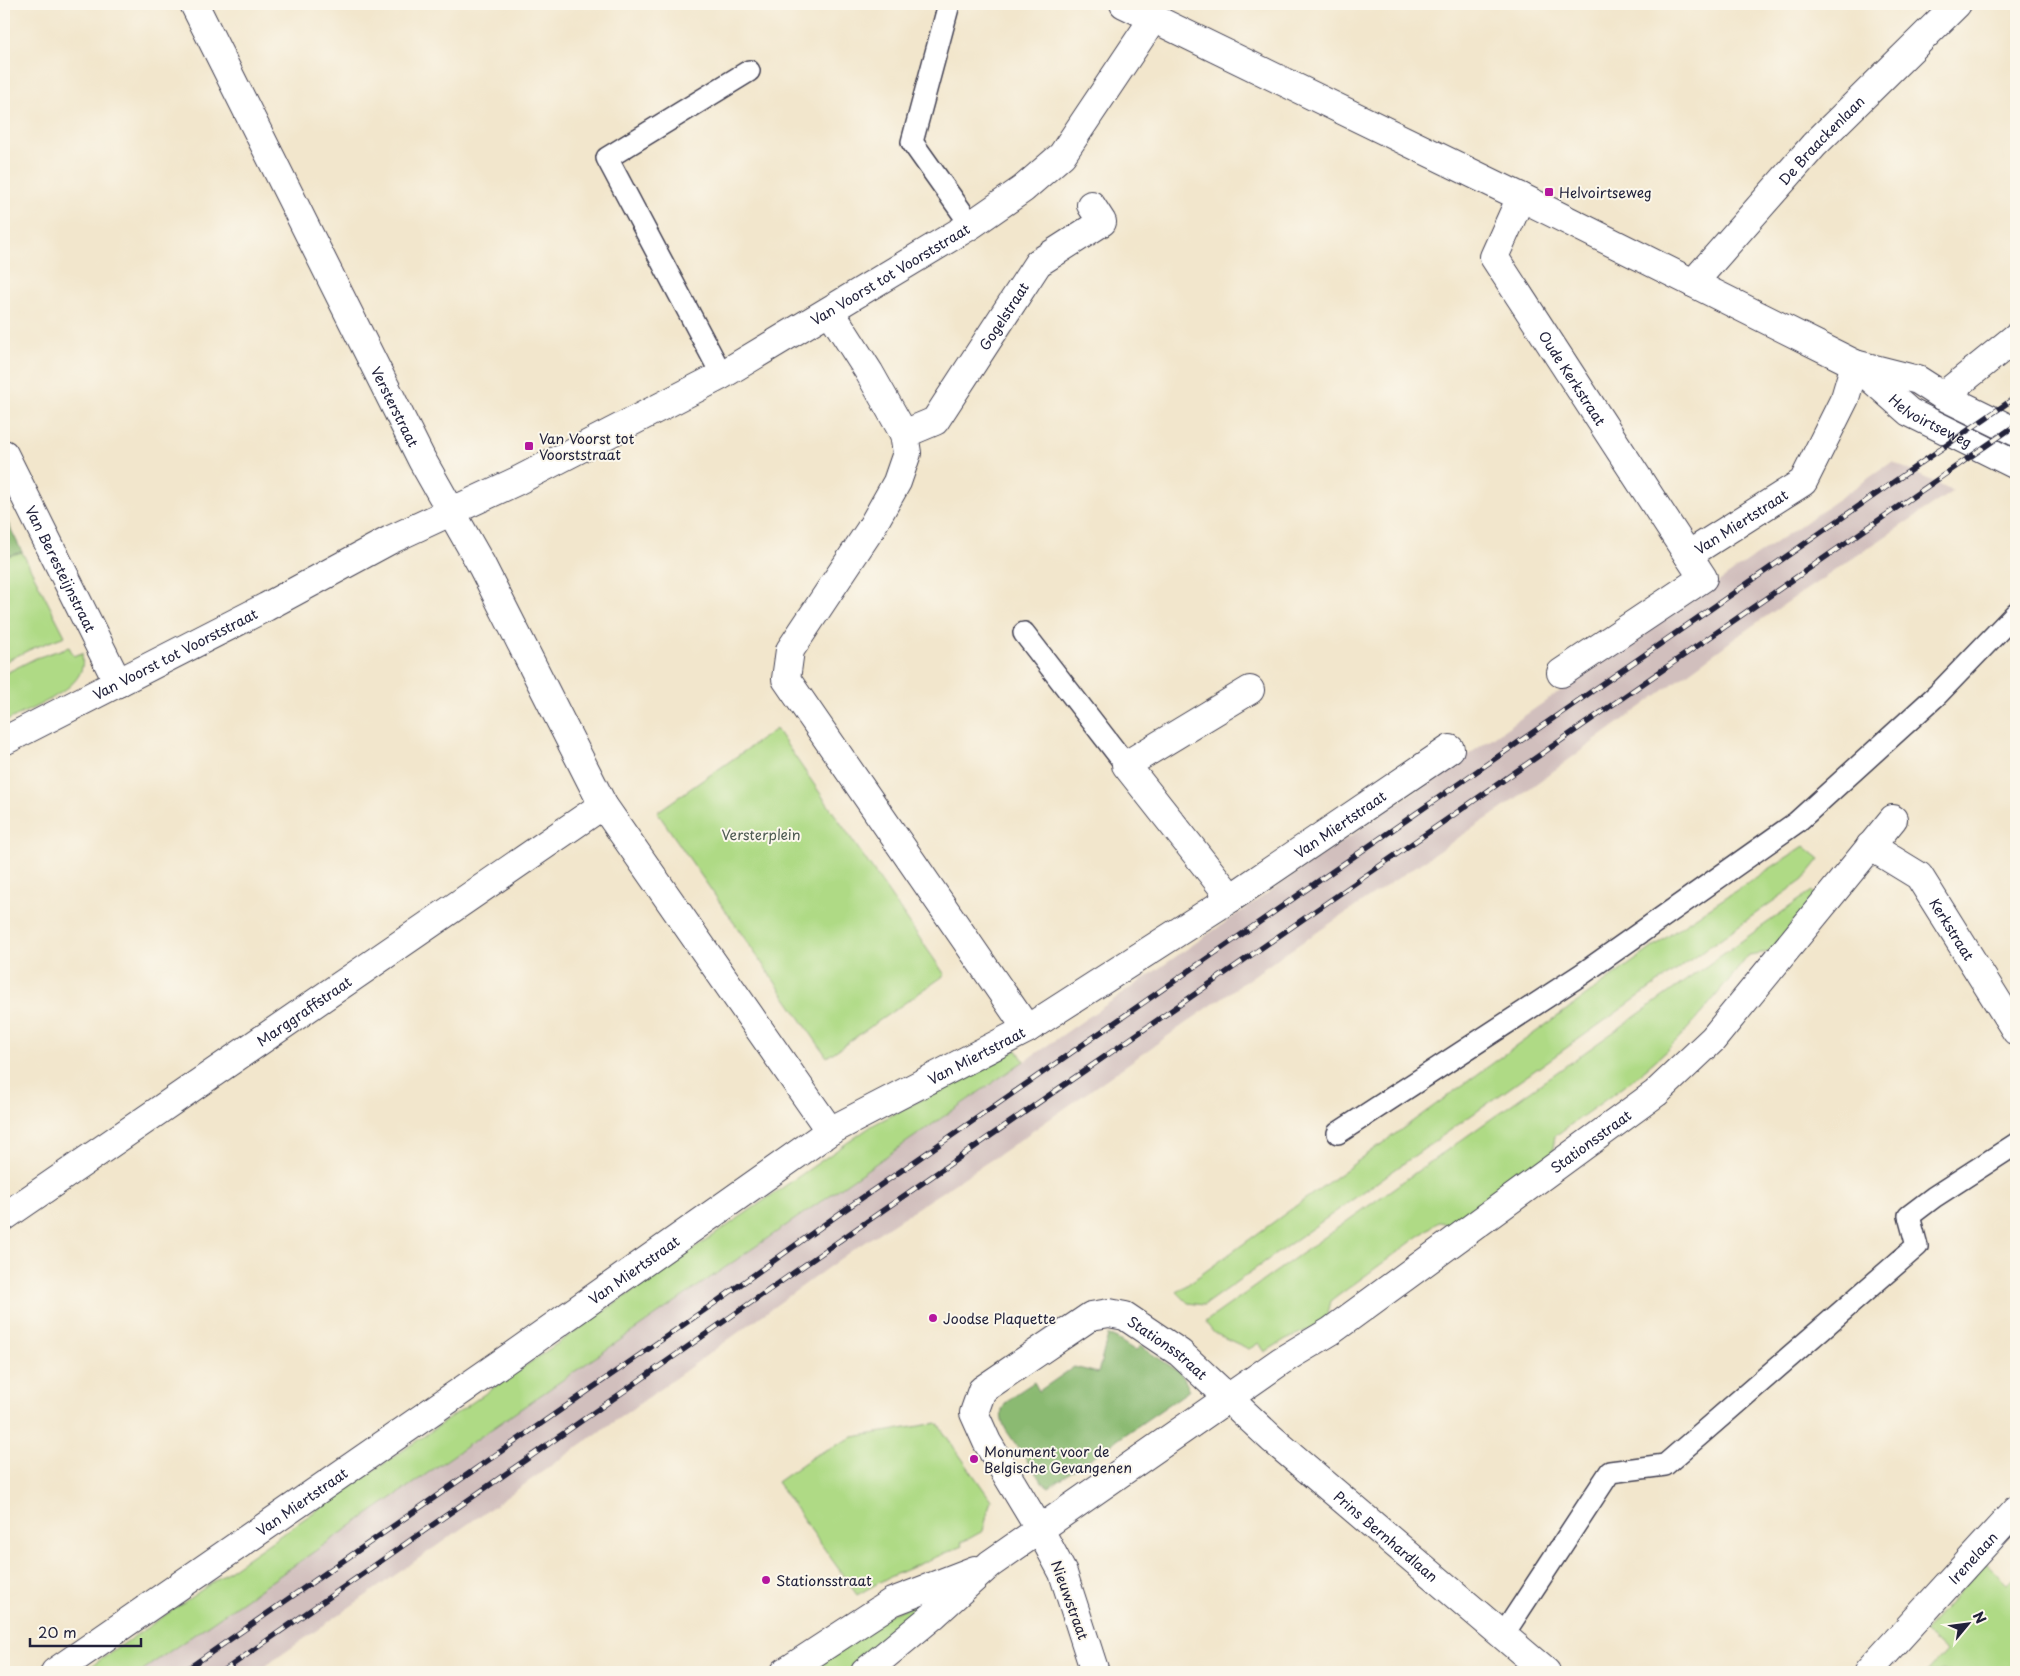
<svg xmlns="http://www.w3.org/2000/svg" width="2020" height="1676" viewBox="0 0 2020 1676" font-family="'Playpen Sans',sans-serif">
<rect width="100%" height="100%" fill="#fbf7ec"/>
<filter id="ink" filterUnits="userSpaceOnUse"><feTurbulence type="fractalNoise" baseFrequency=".02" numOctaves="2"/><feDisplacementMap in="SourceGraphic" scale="10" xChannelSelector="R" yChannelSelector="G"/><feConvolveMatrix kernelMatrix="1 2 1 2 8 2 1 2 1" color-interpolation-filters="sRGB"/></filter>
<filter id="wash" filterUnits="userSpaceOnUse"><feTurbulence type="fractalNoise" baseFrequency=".0096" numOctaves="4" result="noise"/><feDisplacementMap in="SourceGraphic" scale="20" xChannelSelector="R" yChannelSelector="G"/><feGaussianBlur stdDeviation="1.12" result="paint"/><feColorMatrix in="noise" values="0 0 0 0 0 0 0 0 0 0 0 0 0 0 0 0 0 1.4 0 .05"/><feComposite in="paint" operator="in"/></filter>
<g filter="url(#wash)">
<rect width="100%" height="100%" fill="#f2e6cc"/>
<polygon fill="#d1bfbd" points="1892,462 1953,491 1749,628 1500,810 1280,957 997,1156 851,1251 649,1397 257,1672 140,1672"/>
<g fill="#afda85" stroke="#687e60">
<polygon points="22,552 65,636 31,649 4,662 4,557"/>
<path d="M 69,647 L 74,656 L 82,653 C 83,661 83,668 79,675 C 67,696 25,711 4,722 L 4,674 L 36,658 Z"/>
<polygon points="776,729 945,975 827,1057 657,812"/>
<polygon points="1804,846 1820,859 1803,880 1204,1305 1188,1303 1177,1292 1685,924"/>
<path d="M 1812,891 L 1816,895 L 1769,952 L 1749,955 C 1723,987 1697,1021 1667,1050 C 1633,1082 1593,1108 1555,1136 L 1552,1155 L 1457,1225 L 1438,1222 L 1331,1301 L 1326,1322 L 1286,1339 L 1265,1352 L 1259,1343 L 1249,1349 L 1214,1333 L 1205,1322 Z"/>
<polygon points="1017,1050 1024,1061 140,1672 83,1672 873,1125"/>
<polygon points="937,1423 991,1500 983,1531 961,1543 962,1546 887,1578 857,1595 777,1482 814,1456 853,1437"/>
<polygon points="1986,1563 2007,1583 2016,1574 2016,1672 1927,1672 1946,1651 1924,1631"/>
<polygon points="929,1599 928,1607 852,1672 802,1672 881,1618"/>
</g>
<g fill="#8bba72" stroke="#566e56">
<polygon points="4,515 22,552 4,557 4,514"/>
<path d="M 1108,1335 L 1117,1339 L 1136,1351 L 1140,1346 L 1181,1373 L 1190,1390 L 1049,1487 L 1041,1481 L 1006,1430 C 991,1404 1016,1395 1034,1382 L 1039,1391 L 1074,1367 L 1098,1373 Z"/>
</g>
</g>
<g filter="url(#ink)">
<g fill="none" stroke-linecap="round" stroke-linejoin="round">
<defs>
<g id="lane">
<polyline points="949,4 912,142 971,225"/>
<polyline points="722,375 607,158 749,71"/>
<polyline points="1024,633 1126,765"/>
<polyline points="1338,1133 1582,974 1797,822 1937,695 2016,613"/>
<polyline points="1503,1635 1610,1472 1665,1465 1917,1246 1909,1216 1934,1197 2016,1144"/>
</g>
<g id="street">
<path id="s1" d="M 194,4 L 422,460 L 482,566 L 603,805 L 830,1131"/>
<path id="s2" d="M 1521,197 L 1494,257 L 1688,555"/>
<path id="s3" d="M 1693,283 L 1814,145 L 1957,4"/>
<polyline points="830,311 869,372 904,434 907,453 897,482 870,530 790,650 786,679 1027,1029"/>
<polyline points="1943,396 2016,337"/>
<path id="s4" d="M 904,434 L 935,421 L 1038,263 L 1102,222 L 1091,205"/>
<path id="s5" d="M 4,454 L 118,683"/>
<path id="s6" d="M 1561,673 L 1703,578 L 1688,555 L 1803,482 L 1845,398 L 1855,364"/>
<path id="s7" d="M 4,741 L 266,607 L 390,540 L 517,481 L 722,375 L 971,225 L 1023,189 L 1062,155 L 1153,19"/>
<path id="s8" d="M 1870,846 L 1919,876 L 2016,1031"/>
<polyline points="1231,898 1126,765 1250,690"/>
<path id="s9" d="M 4,1217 L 603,805"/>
<path id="s10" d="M 55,1672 L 513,1355 L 830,1131 L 1027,1029 L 1231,898 L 1450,749"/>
<polyline points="785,1672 892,1602 975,1570"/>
<path id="s11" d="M 865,1672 L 934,1615 L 990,1564 L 1281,1361 L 1331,1331 L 1656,1093 L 1713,1039 L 1893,819"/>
<path id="s12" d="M 1095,1672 L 1063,1573 L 1040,1530 L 987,1442 L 974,1413 L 982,1390 L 1091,1316 L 1109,1313 L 1125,1316 L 1180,1353 L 1272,1439 L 1546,1672"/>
<path id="s13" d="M 1868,1672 L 2016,1510"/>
</g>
<g id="secondary">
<polyline points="1124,4 1521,197 1855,364 1918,380 1943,396 2016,432"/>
<path id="s14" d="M 1858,367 L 1909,412 L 2016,465"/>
</g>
</defs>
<use href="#lane" stroke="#413f51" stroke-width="24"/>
<use href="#street" stroke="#413f51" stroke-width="30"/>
<use href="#secondary" stroke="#413f51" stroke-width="30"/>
<use href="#lane" stroke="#fff" stroke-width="21"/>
<use href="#street" stroke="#fff" stroke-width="28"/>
<use href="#secondary" stroke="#fff" stroke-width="28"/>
<defs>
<g id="rail">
<polyline points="183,1672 716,1302 846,1209 2016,397"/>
<polyline points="222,1672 882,1211 2016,425"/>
</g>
</defs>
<use href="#rail" stroke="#22223b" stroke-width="5.5"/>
<use href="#rail" stroke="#fbf7ec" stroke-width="4" stroke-dasharray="11" stroke-linecap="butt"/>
</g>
</g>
<g fill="#b5179e" stroke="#fbf7ec" stroke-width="2">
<rect x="1544" y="187" width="10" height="10" rx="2.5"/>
<rect x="524" y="441" width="10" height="10" rx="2.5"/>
<circle cx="933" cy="1318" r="5"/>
<circle cx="974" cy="1459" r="5"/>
<circle cx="766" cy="1580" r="5"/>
</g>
<g text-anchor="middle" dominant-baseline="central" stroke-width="4" stroke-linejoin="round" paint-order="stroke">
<g font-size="14" fill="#22223b" stroke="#fbf7ec">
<text stroke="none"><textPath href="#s3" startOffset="192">De Braackenlaan</textPath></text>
<text stroke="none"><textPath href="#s7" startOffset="1002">Van Voorst tot Voorststraat</textPath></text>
<text stroke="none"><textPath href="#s4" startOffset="159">Gogelstraat</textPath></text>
<text stroke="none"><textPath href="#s2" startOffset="210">Oude Kerkstraat</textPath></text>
<text stroke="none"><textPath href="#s1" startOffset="450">Versterstraat</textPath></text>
<text stroke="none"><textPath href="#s14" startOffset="91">Helvoirtseweg</textPath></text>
<text stroke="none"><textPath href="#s6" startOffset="261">Van Miertstraat</textPath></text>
<text stroke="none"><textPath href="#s5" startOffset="128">Van Beresteijnstraat</textPath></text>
<text stroke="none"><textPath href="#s7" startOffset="192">Van Voorst tot Voorststraat</textPath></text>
<text stroke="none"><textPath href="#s10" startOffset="1541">Van Miertstraat</textPath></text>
<text stroke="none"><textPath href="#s8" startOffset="120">Kerkstraat</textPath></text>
<text stroke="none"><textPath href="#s9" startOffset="364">Marggraffstraat</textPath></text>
<text stroke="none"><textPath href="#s10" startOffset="1110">Van Miertstraat</textPath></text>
<text stroke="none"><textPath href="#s11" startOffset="900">Stationsstraat</textPath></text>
<text stroke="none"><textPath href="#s10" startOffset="705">Van Miertstraat</textPath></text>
<text stroke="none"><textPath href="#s12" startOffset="531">Stationsstraat</textPath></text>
<text stroke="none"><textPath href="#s10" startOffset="300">Van Miertstraat</textPath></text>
<text stroke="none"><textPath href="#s12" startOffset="820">Prins Bernhardlaan</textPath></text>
<text stroke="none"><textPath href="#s13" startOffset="155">Irenelaan</textPath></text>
<text transform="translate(1070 1600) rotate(70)">Nieuwstraat</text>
</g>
<g font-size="14" fill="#22223b" stroke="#fbf7ec" text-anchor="start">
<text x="1559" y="192">Helvoirtseweg</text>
<text x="539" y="438">Van Voorst tot<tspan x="539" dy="16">Voorststraat</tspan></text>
<text x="943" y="1318">Joodse Plaquette</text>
<text x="984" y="1451">Monument voor de<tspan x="984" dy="16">Belgische Gevangenen</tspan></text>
<text x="776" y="1580">Stationsstraat</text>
</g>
<g font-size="14" fill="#4c5951" stroke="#fbf7ec">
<text x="761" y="834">Versterplein</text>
</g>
</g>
<rect width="2020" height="1676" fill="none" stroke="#fbf7ec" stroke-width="20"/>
<g transform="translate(1968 1624) rotate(61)" stroke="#fbf7ec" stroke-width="4" paint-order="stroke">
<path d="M0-4L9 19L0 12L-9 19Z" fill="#22223b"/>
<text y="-8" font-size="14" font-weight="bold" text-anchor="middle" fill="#22223b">N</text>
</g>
<path d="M30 1638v8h111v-8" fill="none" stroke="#22223b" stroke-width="2.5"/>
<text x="38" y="1638" font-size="15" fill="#22223b" stroke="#fbf7ec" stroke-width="4" paint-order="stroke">20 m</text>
</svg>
